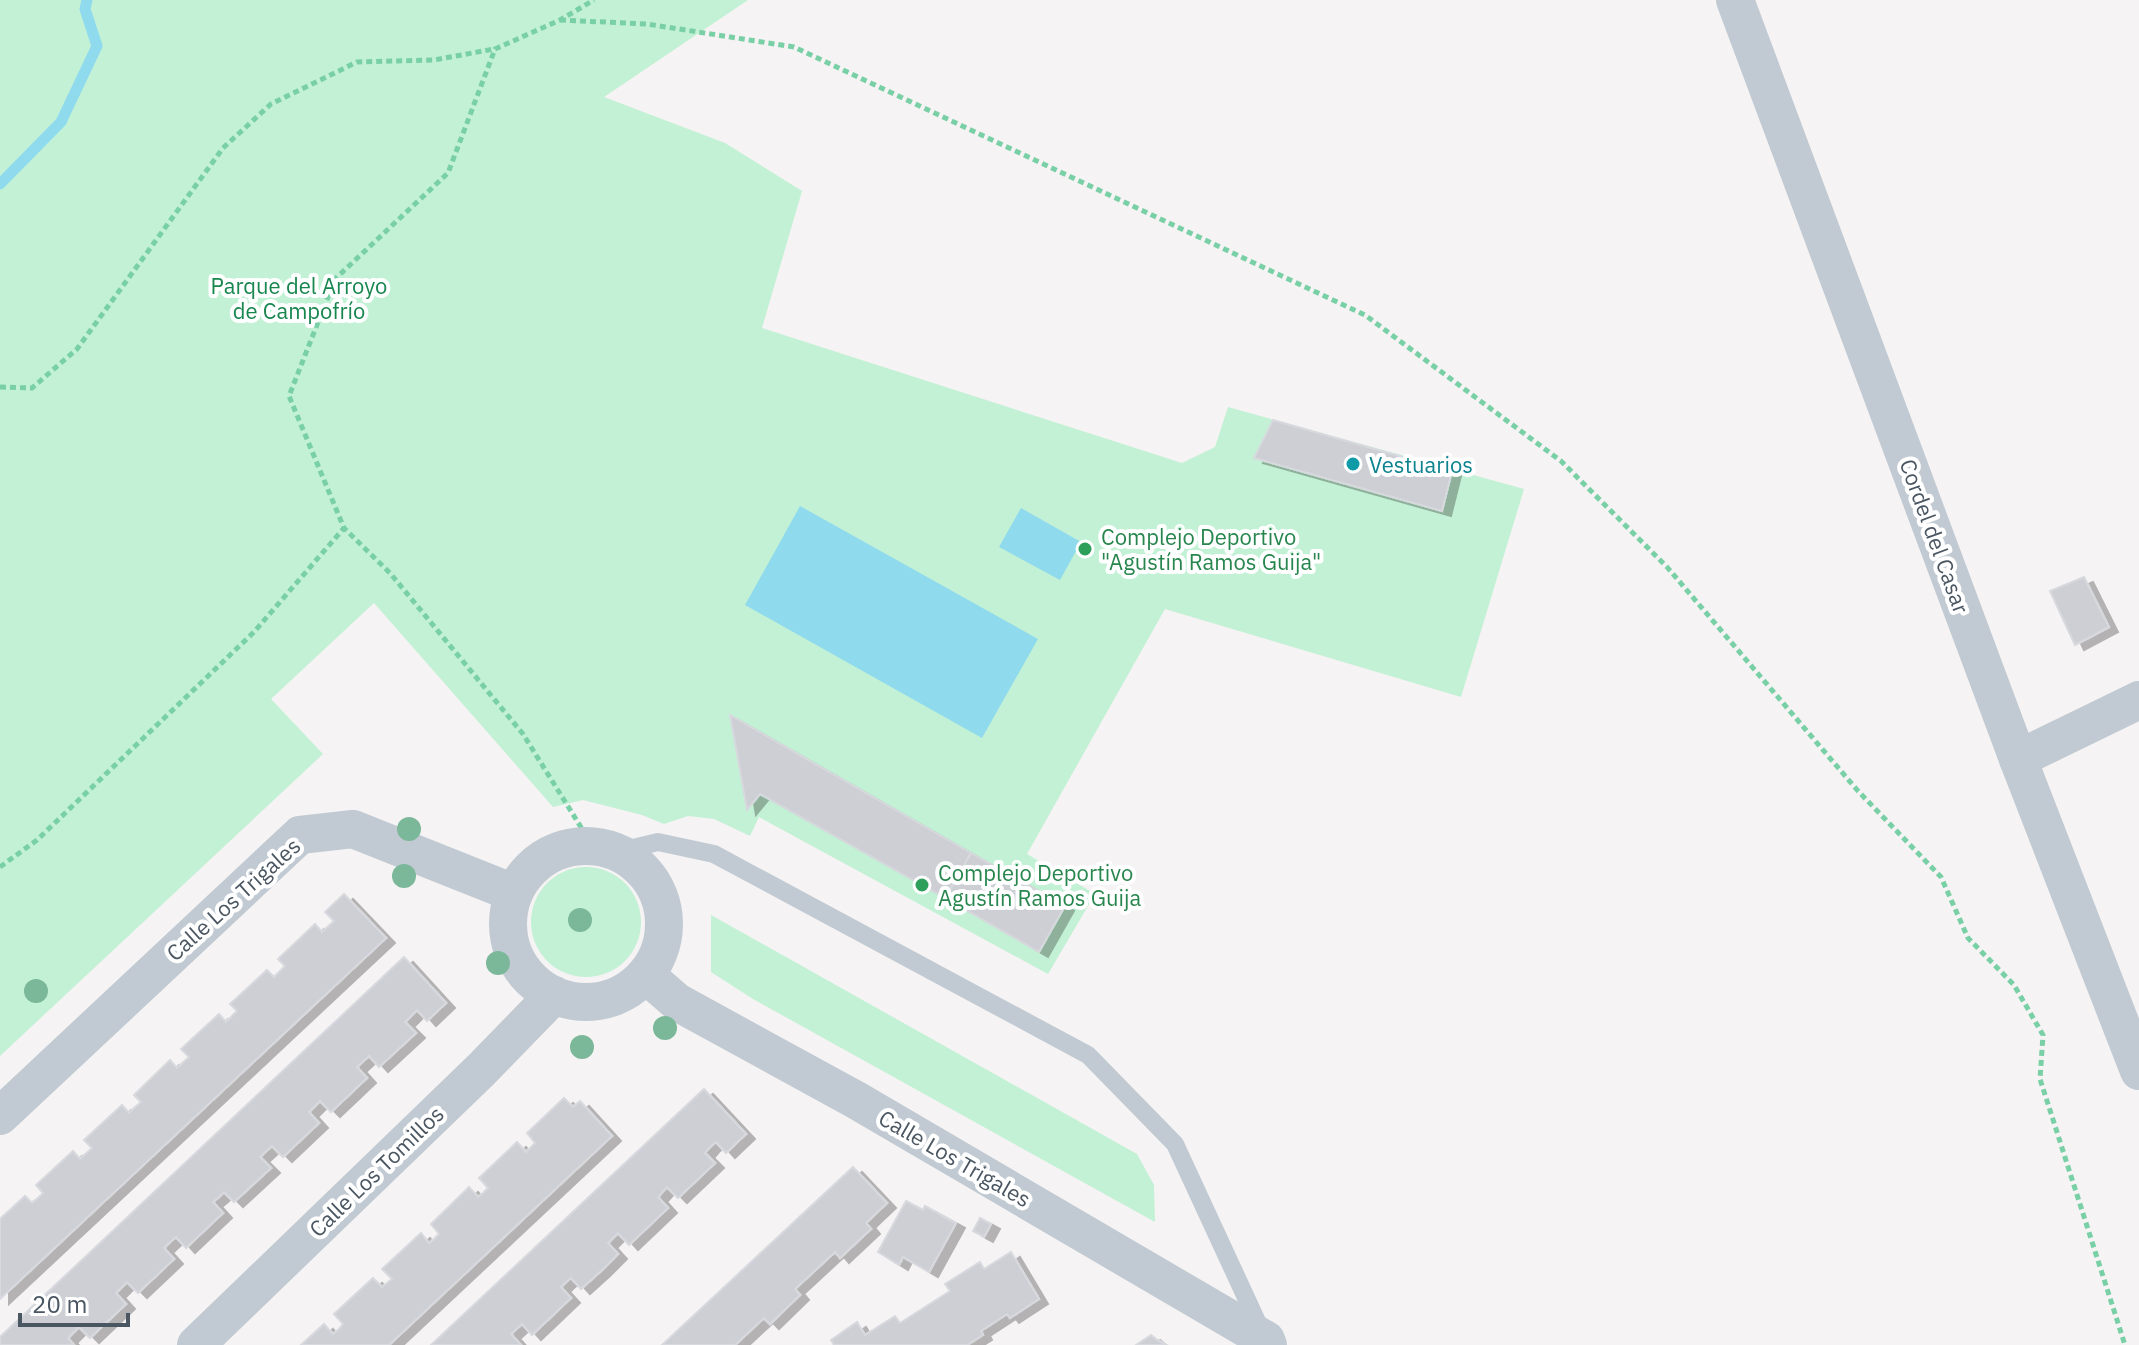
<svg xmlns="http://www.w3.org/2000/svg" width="2139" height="1345" viewBox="0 0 2139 1345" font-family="'IBM Plex Sans',sans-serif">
<defs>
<filter id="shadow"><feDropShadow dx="9" dy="5" stdDeviation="0" flood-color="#0004"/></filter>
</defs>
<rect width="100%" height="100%" fill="#f5f3f3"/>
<g fill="#c3f1d5">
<polygon points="0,0 748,0 604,97 725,143 802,191 762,328 1182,463 1215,447 1228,407 1524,489 1461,697 1165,609 1027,854 1095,894 1048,974 759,817 750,836 714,819 688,816 664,824 642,815 583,800 553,807 374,603 271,699 323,754 0,1056"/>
<circle cx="586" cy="922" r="55"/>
<polygon points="711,915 1137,1154 1154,1185 1155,1222 753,999 711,972"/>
</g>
<g fill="#90daee">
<polygon points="800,506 1038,639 982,738 745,605"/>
<polygon points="1021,508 1081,542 1060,580 999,547"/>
</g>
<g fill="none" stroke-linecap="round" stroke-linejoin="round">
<polyline stroke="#90daee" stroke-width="11" points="0,184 61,122 97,46 85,9 87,0"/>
</g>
<g fill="#cdcfd5" stroke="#d7d9de" stroke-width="2" filter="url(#shadow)">
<polygon points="1273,420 1452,471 1442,511 1254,458"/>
<polygon points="2084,577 2109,627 2075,645 2050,591"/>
<polygon points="730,715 971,853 945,898 760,794 747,810"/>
<polygon points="971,853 1065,906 1039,952 945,898"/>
<polygon points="344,894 386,938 0,1299 0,1219 25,1196 32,1203 39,1197 43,1193 36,1185 73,1151 80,1159 92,1148 84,1140 122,1105 129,1113 134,1108 141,1102 134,1095 170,1060 177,1068 189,1057 181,1049 219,1014 226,1022 237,1011 230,1004 267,970 274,977 285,966 278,959 315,924 322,932 334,921 325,912"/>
<polygon points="404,957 446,1003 427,1021 417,1010 405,1022 416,1033 379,1067 369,1056 357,1067 367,1078 331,1112 320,1101 309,1112 319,1123 283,1157 272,1146 260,1157 271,1168 234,1202 224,1192 219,1197 213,1202 223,1213 186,1248 176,1237 168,1244 164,1248 174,1259 138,1293 127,1282 116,1293 126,1304 90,1338 79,1327 68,1338 74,1345 0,1345 0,1337"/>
<polygon points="704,1089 746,1134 726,1153 716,1142 710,1147 705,1153 715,1163 678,1198 667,1187 658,1197 668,1208 629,1245 618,1233 608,1243 618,1254 601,1271 581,1289 571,1278 565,1283 561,1287 571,1298 532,1335 522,1324 511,1334 521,1345 431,1345"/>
<polygon points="564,1098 573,1107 580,1101 612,1136 389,1345 301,1345 324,1324 333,1334 339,1329 343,1324 334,1314 373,1278 382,1287 392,1279 382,1269 421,1233 429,1243 434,1239 439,1234 431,1224 469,1187 478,1197 483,1193 488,1188 479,1178 517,1142 526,1152 535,1143 527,1133"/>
<polygon points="853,1167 887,1203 866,1223 871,1229 840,1258 835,1252 795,1289 800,1295 770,1324 764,1318 735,1345 662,1345"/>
<polygon points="906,1201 923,1210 925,1206 956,1223 929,1272 903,1257 899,1265 878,1252"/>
<polygon points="980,1218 991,1224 984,1237 973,1231"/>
<polygon points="1011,1252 1039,1299 1010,1318 1007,1314 981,1331 983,1335 967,1345 834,1345 831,1340 857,1322 865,1335 895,1316 900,1323 950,1291 945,1284 980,1262 984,1269"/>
<polygon points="1151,1335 1156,1339 1166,1345 1136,1345"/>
</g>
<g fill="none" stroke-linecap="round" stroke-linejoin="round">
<g stroke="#7ad0a6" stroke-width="5" stroke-dasharray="6 4" stroke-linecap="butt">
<polyline points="560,20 647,24 794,47 1365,315 1561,461 1667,567 1858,791 1941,877 1968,938 2014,985 2043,1035 2040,1079 2125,1345"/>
<polyline points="0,387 32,388 77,349 223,148 271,104 357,62 434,60 494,49"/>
<polyline points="592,845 523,734 390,573 344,528 289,396 335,279 448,173 495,49 560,20 594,0"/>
<polyline points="0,867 37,840 254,632 344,528"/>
</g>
<polyline stroke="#c1cad2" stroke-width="18" points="616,852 658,842 714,854 1088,1055 1175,1144 1261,1330"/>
<g stroke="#c1cad2" stroke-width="38">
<polyline points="1735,0 2018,759 2139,1071"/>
<polyline points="2018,759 2139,700"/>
<circle cx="586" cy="924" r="78"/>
<polyline points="646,975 677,1002 856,1100 1266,1340 1268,1345"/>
<polyline points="0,1116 300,835 353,829 514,893"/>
<polyline points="196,1345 481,1070 554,995"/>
</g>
</g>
<g fill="#7bb799">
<circle cx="409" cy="829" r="12"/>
<circle cx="404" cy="876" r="12"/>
<circle cx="580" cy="920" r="12"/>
<circle cx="498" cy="963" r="12"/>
<circle cx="36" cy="991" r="12"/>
<circle cx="665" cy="1028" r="12"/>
<circle cx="582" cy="1047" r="12"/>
</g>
<circle fill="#0f9aa8" stroke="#fff" stroke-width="3" cx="1353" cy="464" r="8"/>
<g fill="#2e9e5b" stroke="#fff" stroke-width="3">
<circle cx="1085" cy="549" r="8"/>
<circle cx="922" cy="885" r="8"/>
</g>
<g text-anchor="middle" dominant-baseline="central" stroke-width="8" stroke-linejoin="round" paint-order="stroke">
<g font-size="22" fill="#17864f" stroke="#fff">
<text x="299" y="285">Parque del Arroyo<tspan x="299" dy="25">de Campofrío</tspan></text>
</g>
<g font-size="22" fill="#0d838f" stroke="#fff" text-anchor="start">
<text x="1369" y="464">Vestuarios</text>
</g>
<g font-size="22" fill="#27864d" stroke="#fff" text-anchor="start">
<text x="1101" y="536">Complejo Deportivo<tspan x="1101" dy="25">"Agustín Ramos Guija"</tspan></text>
<text x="938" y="872">Complejo Deportivo<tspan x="938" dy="25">Agustín Ramos Guija</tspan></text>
</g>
<g font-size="22" fill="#4a5661" stroke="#fff">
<text transform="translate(1935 536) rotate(70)">Cordel del Casar</text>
<text transform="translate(233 899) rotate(-42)">Calle Los Trigales</text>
<text transform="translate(955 1158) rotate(30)">Calle Los Trigales</text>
<text transform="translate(376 1171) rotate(-44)">Calle Los Tomillos</text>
</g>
</g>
<path d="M20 1313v12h108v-12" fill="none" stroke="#4a5661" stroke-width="4"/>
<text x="32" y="1313" font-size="24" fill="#4a5661" stroke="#ffffff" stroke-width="6" paint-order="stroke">20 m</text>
</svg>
